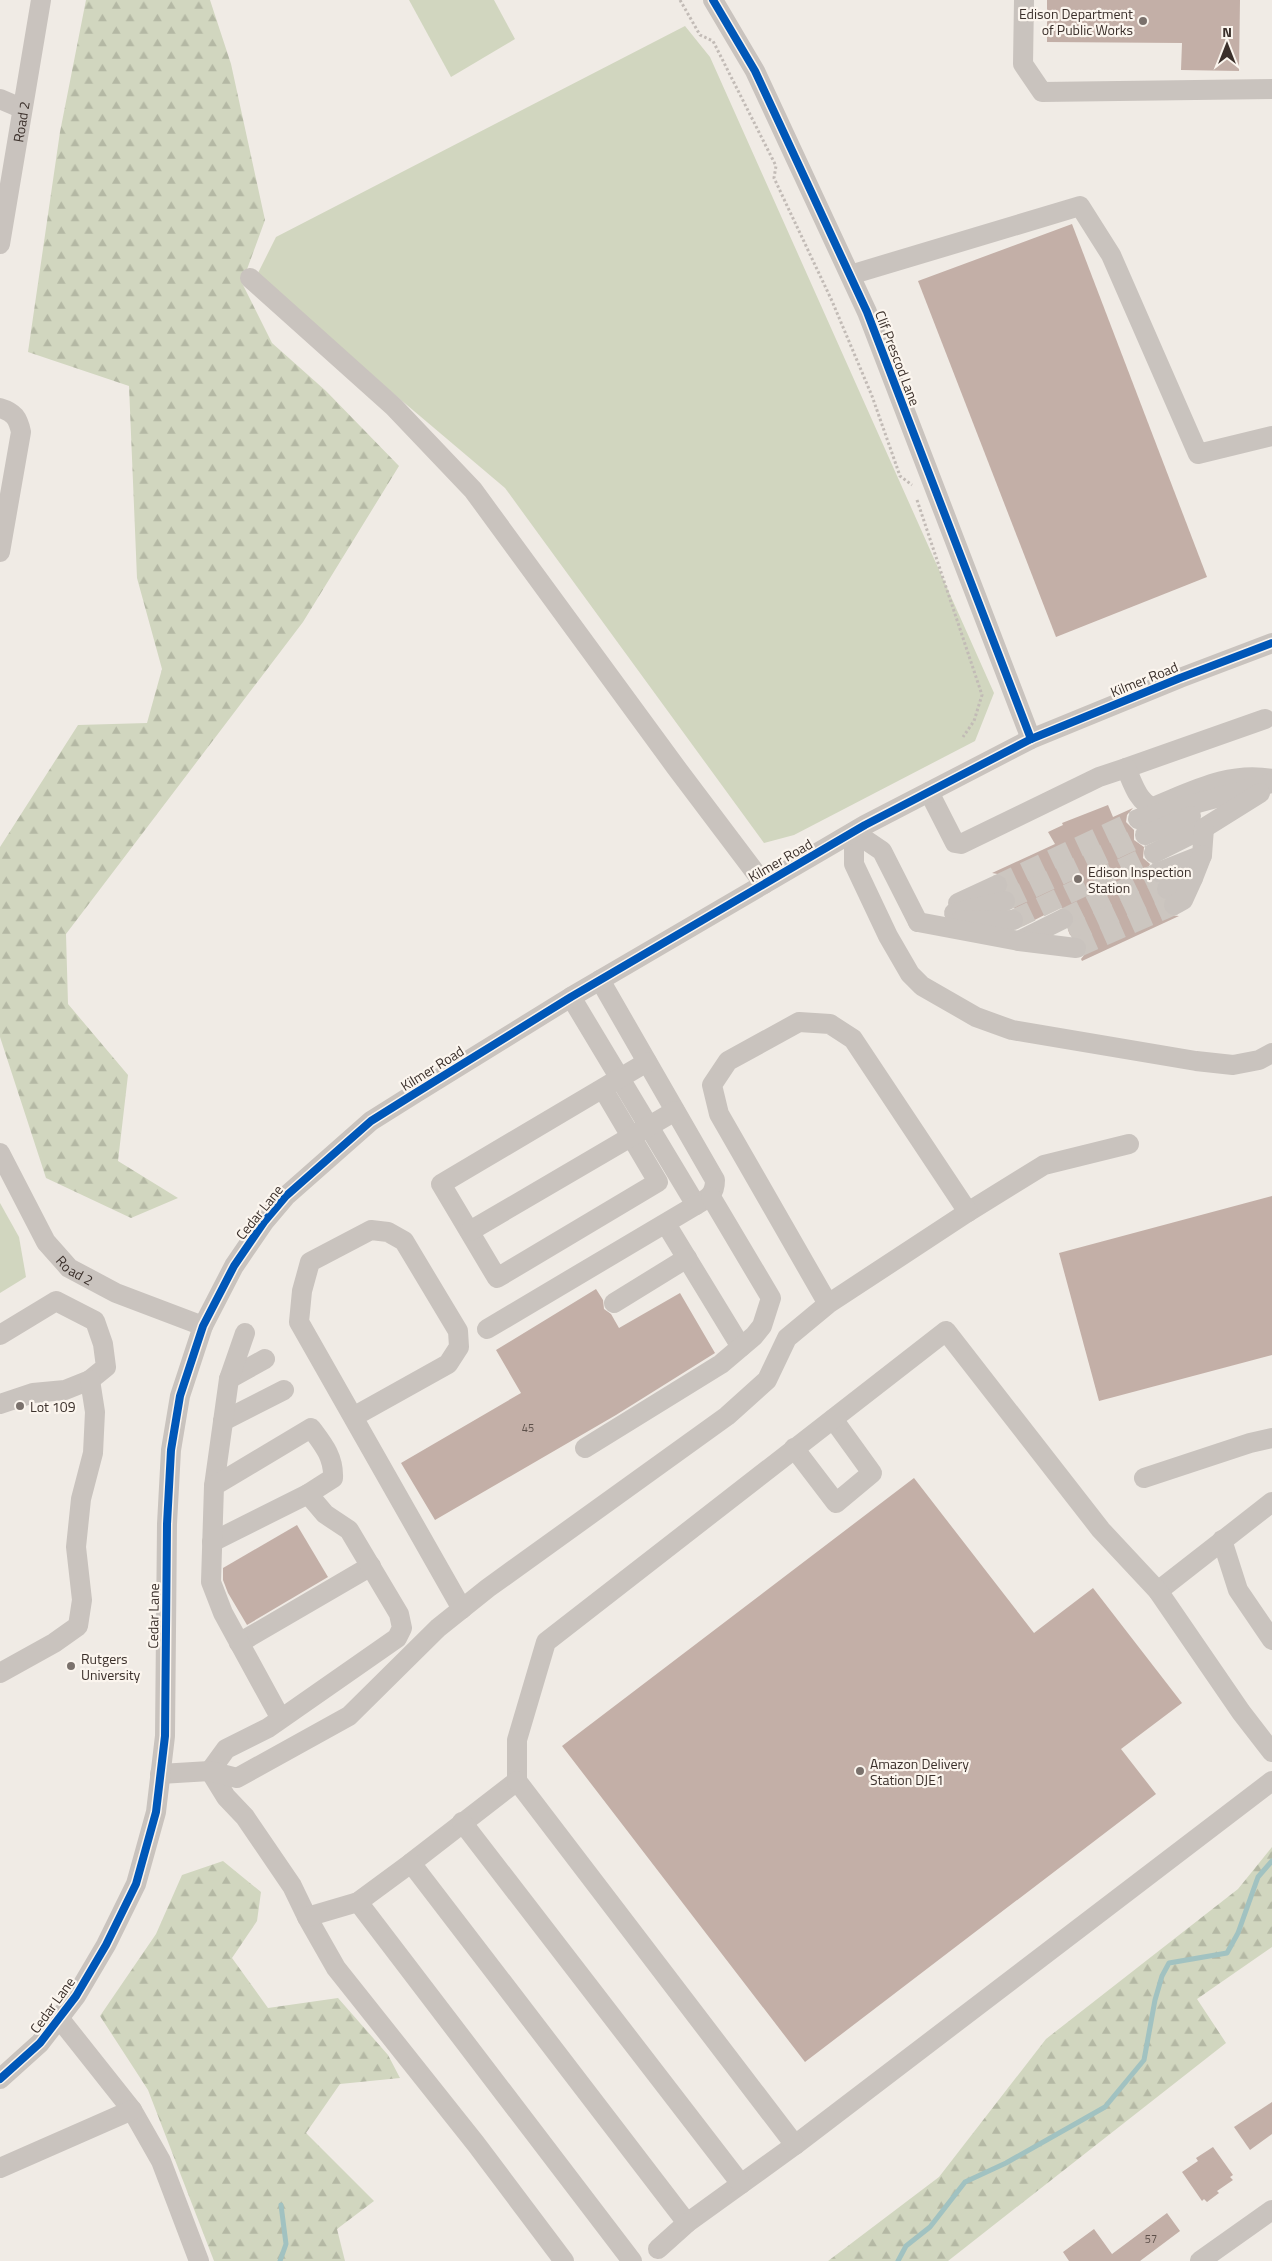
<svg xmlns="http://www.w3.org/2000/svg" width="1272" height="2261" viewBox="0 0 1272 2261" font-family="'Titillium Web',sans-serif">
<defs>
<pattern id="forest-firs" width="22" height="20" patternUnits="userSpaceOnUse" patternTransform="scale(1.25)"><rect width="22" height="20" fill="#d1d6bf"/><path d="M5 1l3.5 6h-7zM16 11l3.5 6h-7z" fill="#b4b8a4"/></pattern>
</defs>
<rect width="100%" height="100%" fill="#f0ebe5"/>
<g fill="url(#forest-firs)">
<polygon points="86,0 210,0 231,64 265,220 242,283 272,343 326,391 399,466 303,622 66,934 68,1004 128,1075 118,1161 178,1198 131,1218 46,1178 0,1037 0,847 78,725 147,723 162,669 137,578 129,386 28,352 60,132"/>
<polygon points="1272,1847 1272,1947 1197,1999 1226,2043 948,2261 828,2261 939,2177 1046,2039 1238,1889"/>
<polygon points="223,1861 261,1892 257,1921 232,1958 268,2008 338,1998 388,2055 400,2078 340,2084 306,2133 374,2201 337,2229 345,2261 214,2261 148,2090 100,2016 156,1934 182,1875"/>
</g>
<g fill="#d1d6bf">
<polygon points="409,0 494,0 515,39 451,77"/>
<polygon points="685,26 710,57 994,693 975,741 794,835 764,843 505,488 388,389 258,273 276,237"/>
<polygon points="0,1203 19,1237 26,1277 0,1293"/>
</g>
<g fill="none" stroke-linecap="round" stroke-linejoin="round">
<g stroke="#a1c2c1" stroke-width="5">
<polyline points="280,2261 286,2244 281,2205"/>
<polyline points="898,2261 906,2246 930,2227 965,2182 1006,2163 1105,2107 1144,2060 1155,2000 1162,1976 1169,1963 1227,1953 1238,1933 1258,1877 1272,1861"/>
</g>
</g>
<g fill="#c3afa7">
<polygon points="1047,0 1240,0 1239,71 1181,70 1182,43 1047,42"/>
<polygon points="1072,224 1207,577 1056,637 918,281"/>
<polygon points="1108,805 1113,817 1133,808 1127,815 1126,822 1134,830 1134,840 1144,847 1143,858 1150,864 1147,870 1148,877 1157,884 1156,893 1163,900 1164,911 1168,915 1179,916 1082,961 1081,959 1088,950 1087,944 1083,938 1070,935 1068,930 1073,925 1075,919 1070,909 1058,908 1023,926 1023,914 1014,908 1017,899 1013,893 1008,890 1008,880 1003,875 992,873 1055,844 1048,832 1063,825 1062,823"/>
<polygon points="1272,1196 1272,1355 1099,1401 1059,1253"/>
<polygon points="596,1289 603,1300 604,1309 611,1314 619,1328 680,1293 715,1353 616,1415 435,1520 401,1463 521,1393 496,1350"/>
<polygon points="914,1478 1034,1633 1093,1588 1182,1703 1121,1749 1156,1794 805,2062 562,1746"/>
<polygon points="297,1525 328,1577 247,1625 228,1593 223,1580 223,1568"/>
<polygon points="1272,2102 1272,2134 1250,2150 1234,2127"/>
<polygon points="1213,2147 1233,2175 1230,2177 1233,2180 1217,2191 1219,2193 1207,2202 1204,2199 1202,2201 1182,2172 1198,2161 1196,2158"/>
<polygon points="1167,2213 1180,2231 1140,2261 1069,2261 1063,2252 1094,2229 1112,2254"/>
</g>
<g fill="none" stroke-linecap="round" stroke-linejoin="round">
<g stroke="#ccc6c0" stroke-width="20" stroke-dasharray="20 10" stroke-linecap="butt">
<polyline points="997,885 1138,819"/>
<polyline points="1005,901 1145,835"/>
<polyline points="1063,919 1159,872"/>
<polyline points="1013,920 1154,853"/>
<polyline points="1070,934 1167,889"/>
<polyline points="1076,948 1174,905"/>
</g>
<g stroke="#c2bbb6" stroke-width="3" stroke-dasharray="2.5 2.5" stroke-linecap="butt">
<polyline points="680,0 700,35 713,41 776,166 774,178 832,301 872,396 900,476 912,485"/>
<polyline points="917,500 982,695 974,721 963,737"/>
</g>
<g stroke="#c9c3be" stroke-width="20">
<polyline points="713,0 755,71 867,312 1031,739"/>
<polyline points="1024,0 1023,64 1042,92 1272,89"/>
<polyline points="0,99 21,108"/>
<path id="s1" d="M 0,244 L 41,0"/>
<polyline points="850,275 1080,206 1111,255 1198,454 1272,436"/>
<polyline points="250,278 394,407 473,490 675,766 764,884"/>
<path d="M 0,408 C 14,412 18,418 21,432 L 0,552"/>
<polyline points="1126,768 1265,719"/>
<path d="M 929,792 L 955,843 L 961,844 L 1099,777 L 1126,768 C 1132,781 1138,803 1153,807 C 1193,791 1229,771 1272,779"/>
<polyline points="1138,819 1272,783"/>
<polyline points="854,832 854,864 888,936 910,974 922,986 976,1017 1012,1030 1196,1061 1233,1065 1259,1060 1272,1053"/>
<polyline points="854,832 882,851 918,922"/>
<polyline points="1145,835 1191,816"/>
<polyline points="1154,853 1204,828 1260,793"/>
<polyline points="1159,872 1202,855 1204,828"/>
<polyline points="1167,889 1193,878 1202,855"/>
<polyline points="958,903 997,885"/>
<polyline points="1174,905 1183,900 1193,878"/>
<polyline points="954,913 1005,901"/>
<polyline points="960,921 1013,920"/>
<polyline points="918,922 1019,941 1063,919"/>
<polyline points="1019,941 1076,948"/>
<path d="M 571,997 L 696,1205 C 708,1198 715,1195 715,1180 L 600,980"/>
<polyline points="603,1089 658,1182 497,1278 441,1184 647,1062"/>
<path id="s2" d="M 0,1153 L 46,1242 L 69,1268 L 116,1293 L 203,1326"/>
<polyline points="968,1212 1044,1165 1129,1144"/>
<polyline points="666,1224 741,1347"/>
<polyline points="470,1231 675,1111"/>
<polyline points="614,1303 687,1258"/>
<polyline points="487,1329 696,1205"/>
<polyline points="0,1335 56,1301 95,1321 103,1344 106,1367 90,1380 65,1390 33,1393 0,1404"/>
<polyline points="229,1379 265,1359"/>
<polyline points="353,1417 448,1364 459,1347 458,1331 404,1241 388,1232 371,1230 310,1262 302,1291 299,1322 462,1609"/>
<polyline points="223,1421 284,1390"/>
<polyline points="585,1448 721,1364 754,1336 762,1326 771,1298 711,1197"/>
<polyline points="794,1448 836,1503 872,1473 833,1419"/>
<polyline points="1144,1478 1250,1443 1272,1438"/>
<polyline points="214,1486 229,1379 245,1333"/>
<polyline points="1222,1540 1238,1590 1272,1640"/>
<polyline points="212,1542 308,1494"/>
<polyline points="1158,1591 1272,1502"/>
<polyline points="239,1643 371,1566"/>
<polyline points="0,1673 54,1643 78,1626 82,1600 76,1547 81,1499 93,1453 95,1412 90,1380"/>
<polyline points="1272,1752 1241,1712 1158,1591 1101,1530 946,1331 546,1642 517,1740 517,1781 411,1863 687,2223 795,2145 1272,1781"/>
<path d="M 210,1771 L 226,1749 L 268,1728 L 397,1638 L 402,1628 L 399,1614 L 349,1530 L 325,1514 L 308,1494 L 333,1478 C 334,1457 323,1444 311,1428 L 214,1486 L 211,1582 L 223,1613 L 281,1719"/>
<polyline points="210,1771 226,1797 245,1817 292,1886 307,1917 336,1968 476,2144 564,2261"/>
<polyline points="160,1774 210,1771 237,1778 349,1716 438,1628 488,1588 727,1416 767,1380 787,1338 828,1304 719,1114 712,1085 728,1061 799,1022 830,1024 853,1039 968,1212 828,1304"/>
<polyline points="517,1781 795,2145"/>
<polyline points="462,1822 741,2184"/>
<polyline points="358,1902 632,2261"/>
<polyline points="307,1917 358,1902 411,1863"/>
<polyline points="59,2018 132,2110 161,2161 199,2261"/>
<polyline points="0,2079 40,2043 76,1996 106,1945 136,1884 156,1812 165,1736 167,1524 171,1450 180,1396 203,1326 234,1266 264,1222 286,1196 371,1121 414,1094 571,997 865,825 1031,739 1180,678 1272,643"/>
<polyline points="0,2168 132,2110"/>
<polyline points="658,2249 687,2223"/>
<polyline points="1200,2261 1272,2210"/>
</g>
<defs>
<g id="cycleway">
<polyline points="713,0 755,71 867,312 1031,739"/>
<polyline points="0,2079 40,2043 76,1996 106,1945 136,1884 156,1812 165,1736 167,1524 171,1450 180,1396 203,1326 234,1266 264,1222 286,1196 371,1121 414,1094 571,997 865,825 1031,739 1180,678 1272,643"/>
</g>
</defs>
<use href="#cycleway" stroke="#fbf5ee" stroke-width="11"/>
<use href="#cycleway" stroke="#0057b8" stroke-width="8"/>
</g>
<g fill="#7a716c" stroke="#fbf5ee" stroke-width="2">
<circle cx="1143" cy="21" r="5"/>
<circle cx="1078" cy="879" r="5"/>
<circle cx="20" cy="1406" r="5"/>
<circle cx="71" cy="1666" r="5"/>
<circle cx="860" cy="1771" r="5"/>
</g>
<g text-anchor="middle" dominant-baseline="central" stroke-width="4.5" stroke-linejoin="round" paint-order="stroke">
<g font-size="11" fill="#5d504a">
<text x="528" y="1428">45</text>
<text x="1151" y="2239">57</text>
</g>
<g font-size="14" fill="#3b302b" stroke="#fbf5ee" text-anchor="start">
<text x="1133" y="13" text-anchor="end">Edison Department<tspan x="1133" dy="16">of Public Works</tspan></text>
<text x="1088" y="871">Edison Inspection<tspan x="1088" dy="16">Station</tspan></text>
<text x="30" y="1406">Lot 109</text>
<text x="81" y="1658">Rutgers<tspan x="81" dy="16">University</tspan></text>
<text x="870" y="1763">Amazon Delivery<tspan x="870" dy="16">Station DJE1</tspan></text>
</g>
<g font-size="14" fill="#3b302b" stroke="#fbf5ee">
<text stroke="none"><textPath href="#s1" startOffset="124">Road 2</textPath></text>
<text transform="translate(898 358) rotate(69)">Clif Prescod Lane</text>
<text transform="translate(1144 679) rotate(-22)">Kilmer Road</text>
<text transform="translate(780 860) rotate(-30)">Kilmer Road</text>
<text transform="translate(432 1068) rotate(-32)">Kilmer Road</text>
<text transform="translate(259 1212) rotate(-51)">Cedar Lane</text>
<text stroke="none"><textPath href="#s2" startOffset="141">Road 2</textPath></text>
<text transform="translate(153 1616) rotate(-89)">Cedar Lane</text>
<text transform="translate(52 2005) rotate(-54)">Cedar Lane</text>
</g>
</g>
<g transform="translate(1227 45)" stroke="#fbf5ee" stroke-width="4" paint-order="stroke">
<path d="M0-4L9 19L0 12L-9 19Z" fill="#3b302b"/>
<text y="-8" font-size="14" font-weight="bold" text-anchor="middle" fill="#3b302b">N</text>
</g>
</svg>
